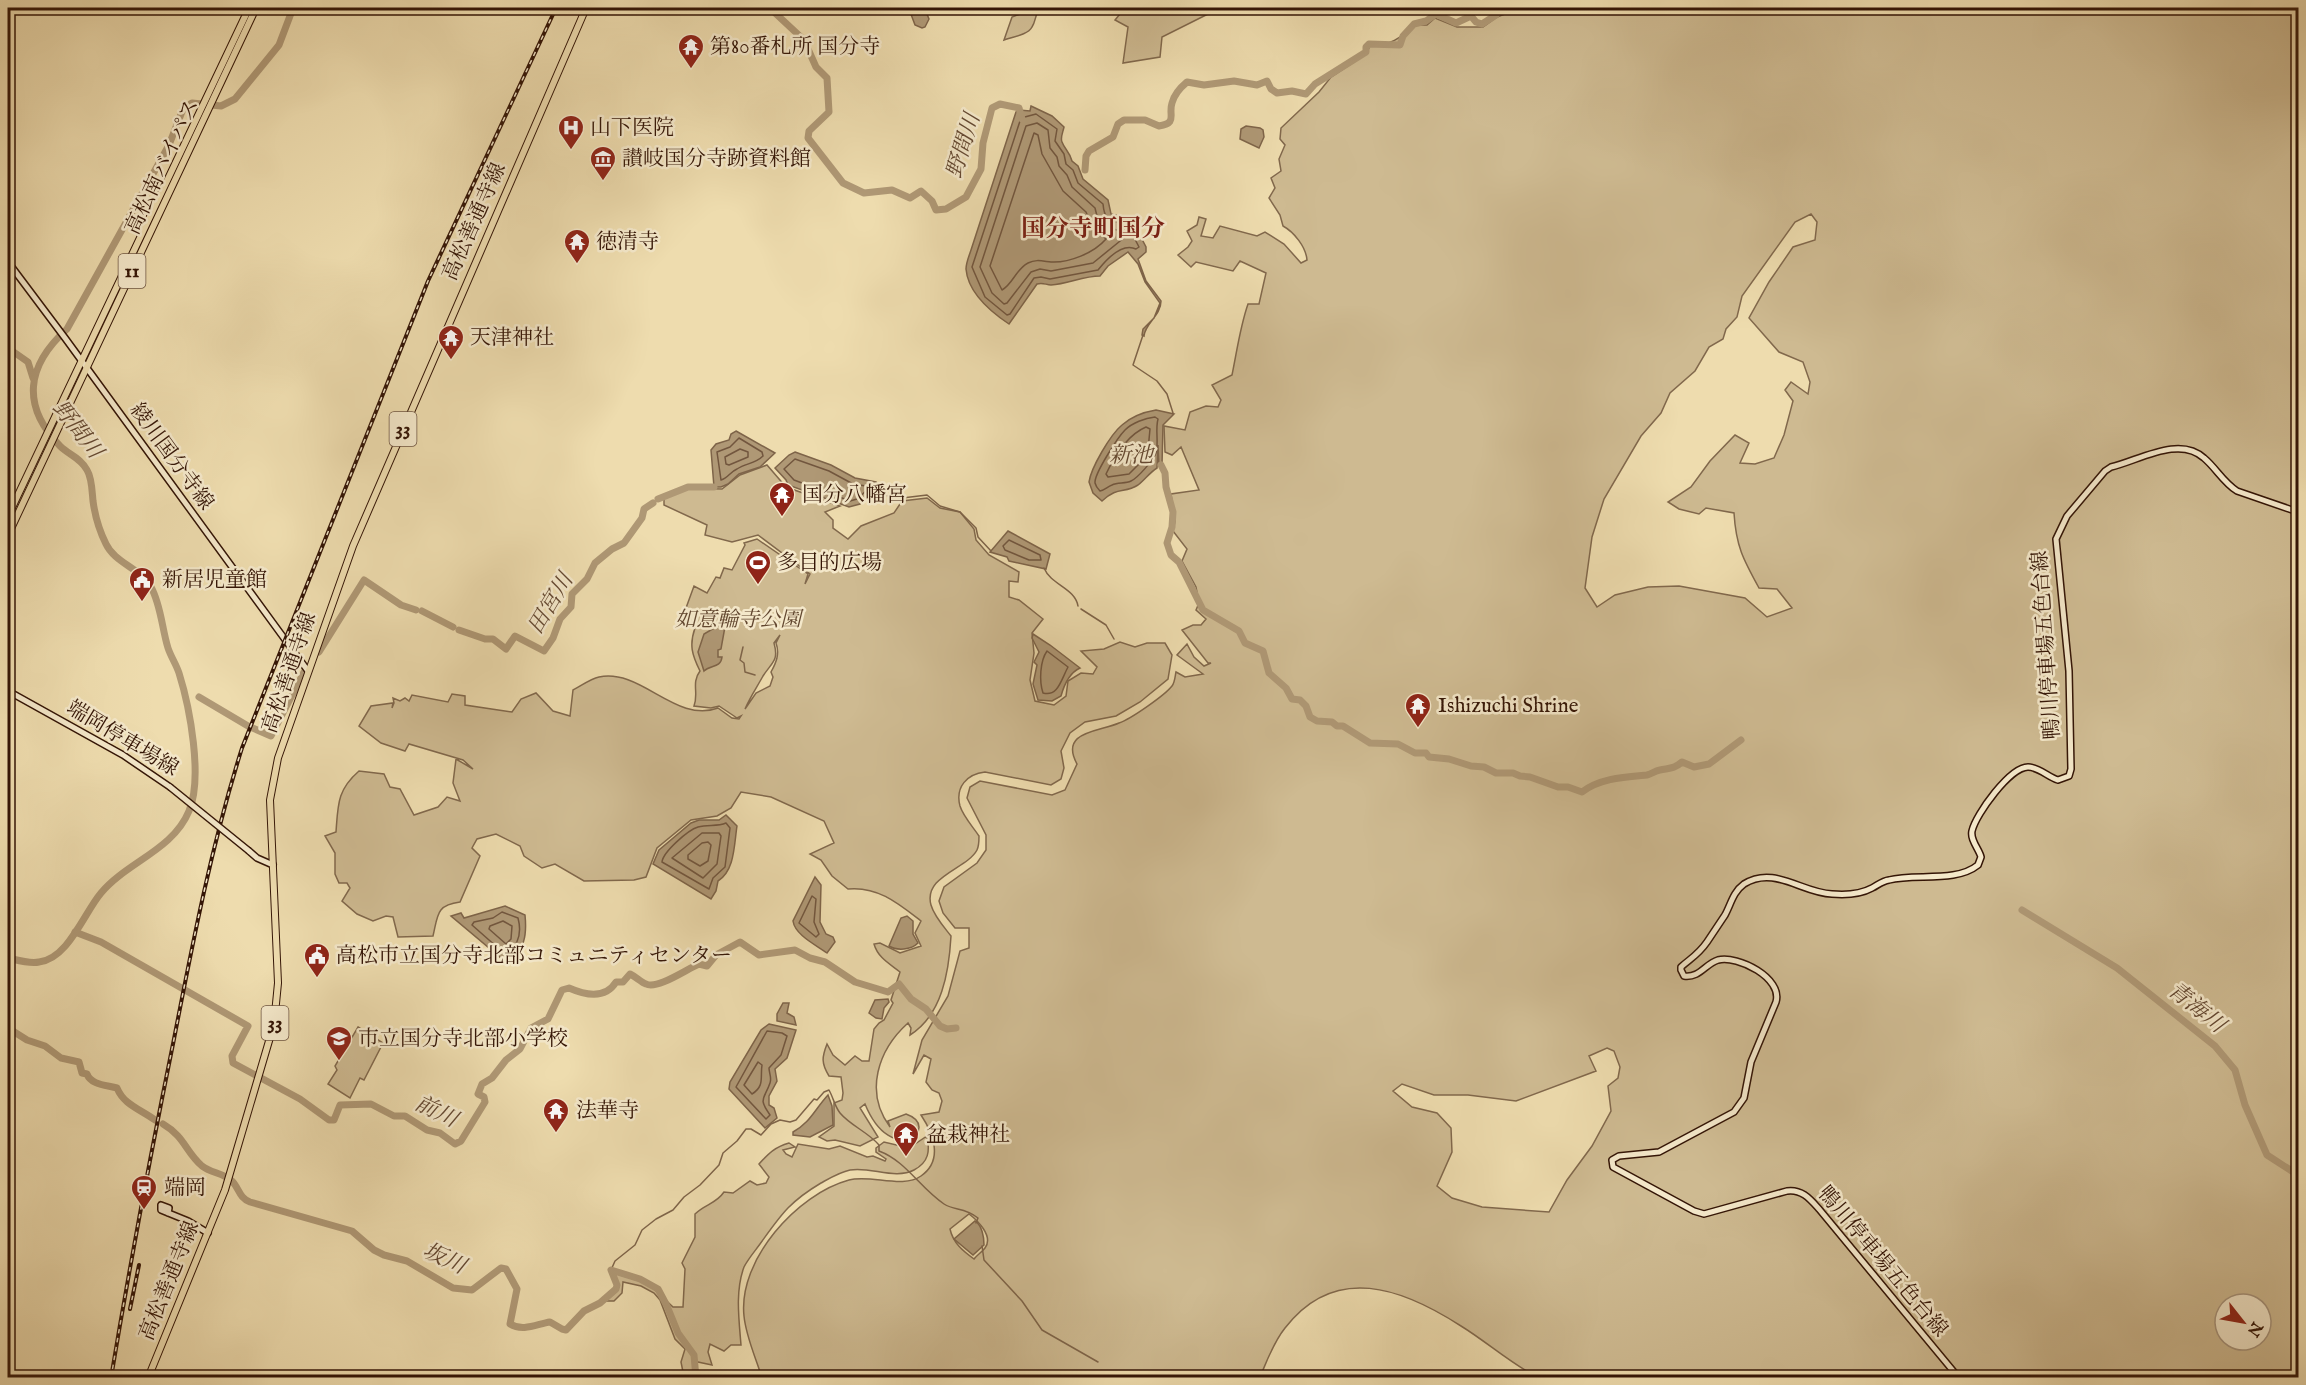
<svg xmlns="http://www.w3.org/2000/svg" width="2306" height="1385" viewBox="0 0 2306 1385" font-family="'IM FELL English','Noto Serif JP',serif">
<rect width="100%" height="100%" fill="#eedcae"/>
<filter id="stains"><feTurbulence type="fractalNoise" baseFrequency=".00333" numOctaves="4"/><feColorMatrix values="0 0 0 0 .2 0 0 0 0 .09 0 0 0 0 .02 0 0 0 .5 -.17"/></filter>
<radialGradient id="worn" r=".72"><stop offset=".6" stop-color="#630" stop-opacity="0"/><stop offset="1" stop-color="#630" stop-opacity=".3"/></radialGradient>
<g fill="#ceba91" stroke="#81684c" stroke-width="1.5" fill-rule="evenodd">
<path d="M 1033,8 L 1040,8 C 1035,14 1036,21 1032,27 C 1028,35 1012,37 1004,40 L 1012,17 L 1020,14 L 1031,13 Z"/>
<polygon points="1119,8 1220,8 1162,37 1160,57 1123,63 1128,27 1115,20 1120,14"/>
<path d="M 1521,8 L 2298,8 L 2298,1377 L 1537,1377 C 1510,1363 1487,1342 1461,1326 C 1402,1288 1335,1263 1285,1328 C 1273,1343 1267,1361 1260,1377 L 762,1378 C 756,1358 746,1337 744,1316 C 738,1260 797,1194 849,1180 C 870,1174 903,1189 921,1176 C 944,1160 933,1133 921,1115 L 939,1112 L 942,1101 L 939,1093 L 932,1090 L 926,1082 L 931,1059 L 924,1055 L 913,1074 L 922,1040 L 948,996 L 960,951 L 969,948 L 969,928 L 955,928 L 943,913 L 939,901 L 944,887 L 977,863 L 986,850 L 986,835 L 967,798 L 970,787 L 980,781 L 1052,795 L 1065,790 L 1077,764 C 1059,731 1099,732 1119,723 C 1131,719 1165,695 1172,686 C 1175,682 1175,676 1176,672 L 1185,677 L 1203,674 L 1177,655 L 1187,644 L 1194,657 L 1204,666 L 1211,663 L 1208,663 L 1182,630 L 1193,625 L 1201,625 L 1206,619 L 1196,610 L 1199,603 L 1196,587 L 1182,561 L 1187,549 L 1173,531 L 1175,521 L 1171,494 L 1199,490 L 1181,447 L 1172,455 L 1165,452 L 1164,426 L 1185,430 L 1190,412 L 1206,406 L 1218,407 L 1221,400 L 1212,385 L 1232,375 C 1237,351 1240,327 1248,304 L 1259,304 L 1266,273 L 1240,261 L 1233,271 L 1196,262 L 1191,267 L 1178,255 L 1188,247 L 1192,241 L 1187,231 L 1197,225 L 1199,217 L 1206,219 L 1201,236 L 1213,238 L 1220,226 L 1257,236 L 1265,232 L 1284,244 L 1301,263 L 1307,260 C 1306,247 1294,232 1283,226 L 1280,215 L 1269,198 L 1275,188 L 1271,178 L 1281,171 L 1279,159 L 1285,145 L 1280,139 L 1281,128 L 1319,92 L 1331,77 L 1366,54 L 1370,46 C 1391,45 1399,39 1415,25 L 1427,25 L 1435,18 L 1457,27 L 1483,27 L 1497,17 ZM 1811,214 L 1817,222 L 1815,240 L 1793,247 L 1769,282 L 1749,318 L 1779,352 L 1803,362 L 1810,382 L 1808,394 L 1791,382 L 1785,390 L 1793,401 L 1784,435 L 1774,458 L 1755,464 L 1740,463 L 1749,443 L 1735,435 L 1710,461 L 1691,487 L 1668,502 L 1679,509 L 1699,514 L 1706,508 L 1734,513 C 1736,546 1743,559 1759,588 L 1777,589 L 1792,608 L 1767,617 L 1745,598 L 1679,586 L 1648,587 L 1615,595 L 1597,607 L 1585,588 L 1592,537 L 1604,499 L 1641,436 L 1661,413 L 1670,393 L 1695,371 L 1709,347 L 1723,339 L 1726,329 L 1737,317 L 1742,296 L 1795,222 ZM 1607,1048 L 1614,1051 L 1620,1067 L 1618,1078 L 1608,1086 L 1611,1111 L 1592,1146 L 1567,1180 L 1549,1212 L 1482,1207 L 1452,1198 L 1437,1186 L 1452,1152 L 1451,1128 L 1437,1113 L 1412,1107 L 1393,1091 L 1402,1084 L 1434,1095 L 1468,1095 L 1516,1101 L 1596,1071 L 1589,1056 ZM 969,1214 C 977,1220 994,1236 985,1248 C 982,1252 977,1255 974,1259 C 963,1251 953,1243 950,1229 ZM 2225,1304 L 2261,1304 L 2261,1340 L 2225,1340 Z"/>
<path d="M 767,465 L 786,487 L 840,506 L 825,512 L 833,520 L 833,528 L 848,539 L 861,526 L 894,513 L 902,501 L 927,498 L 940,508 L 960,512 L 974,529 L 976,540 L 989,555 L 1019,572 L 1018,582 L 1009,581 L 1009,597 L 1019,600 L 1043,619 L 1032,633 L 1034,653 L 1030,680 L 1035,701 L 1054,705 L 1066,696 L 1068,681 L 1081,673 L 1093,674 L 1097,667 L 1081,651 L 1104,649 L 1120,642 L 1135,647 L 1147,643 L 1165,643 L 1172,655 L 1168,679 L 1140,702 L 1116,716 L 1085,722 L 1070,733 L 1061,751 L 1064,768 L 1061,779 L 1051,785 L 985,772 C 967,774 955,787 960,806 C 963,816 973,827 979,836 C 979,840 979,846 977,850 C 967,869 923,876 931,905 C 934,916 944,927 951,936 C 949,972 942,1015 910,1035 L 911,1028 L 908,1023 C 878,1050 864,1092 890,1127 L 888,1121 L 906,1114 C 943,1127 892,1170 865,1104 L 860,1108 L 878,1137 L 860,1146 L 835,1140 L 827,1141 L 819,1137 L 834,1126 L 834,1103 L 842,1100 L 843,1093 L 841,1077 L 829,1076 C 821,1063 822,1057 827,1044 L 833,1055 L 845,1065 L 855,1056 L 862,1061 L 869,1061 L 874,1029 L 879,1023 L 884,1020 L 893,1003 L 891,1000 L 900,972 C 890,964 878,958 874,944 L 880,943 L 900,953 L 921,946 L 915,933 L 921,921 C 899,904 878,886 848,889 L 832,876 L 821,860 L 810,854 L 834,843 L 824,821 L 771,797 L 741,792 L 731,808 L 717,816 L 691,820 L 657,848 L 646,877 L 634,880 L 584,881 L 555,864 L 542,868 L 524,856 L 520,846 L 496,834 L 477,839 L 472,848 L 480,856 L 460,902 C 436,905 438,915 433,936 L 398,937 L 393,917 L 386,916 L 373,921 L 357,914 L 342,901 L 350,888 L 347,883 L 339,883 L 335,874 L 335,853 L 325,836 L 336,832 C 338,805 337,790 359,771 L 384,774 L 390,787 L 400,789 L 414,815 L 438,807 L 447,797 L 460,801 L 453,783 L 456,759 L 473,769 L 463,760 L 409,744 L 405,751 L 381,743 L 359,726 L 371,706 L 393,703 L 392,708 L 394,703 L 393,698 L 400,701 L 405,698 L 409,701 L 412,695 L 448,702 L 452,694 L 465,696 L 465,705 L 512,712 L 521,699 L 536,693 L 553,711 L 570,716 L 573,690 C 581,686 590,679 599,677 C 641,668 676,724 718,708 L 732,718 L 739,719 L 741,716 L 737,718 L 719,706 L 711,708 L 694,706 C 699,693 691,683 700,671 C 692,655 689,645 695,628 L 686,608 L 694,586 L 707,593 L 716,577 L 720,578 L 724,568 L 732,570 L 745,545 L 744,543 L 757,539 L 808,574 L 805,584 L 810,574 L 758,535 L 732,542 L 705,535 L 707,525 L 664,505 L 664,497 L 688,488 L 722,489 L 740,475 ZM 780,635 L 776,643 C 780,654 776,663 771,672 L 773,677 L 770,686 L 756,693 L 745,709 C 750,697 757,687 763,676 C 772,662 779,661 774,643 Z"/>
<polygon points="358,1027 383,1043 364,1080 360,1078 350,1098 328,1084 337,1070 335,1066"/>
<path d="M 927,1136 C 930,1151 929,1162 914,1170 C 895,1180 870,1166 850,1170 C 840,1172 830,1178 821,1183 C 789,1202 781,1215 760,1244 C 755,1251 748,1259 744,1267 C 735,1291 739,1320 741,1345 L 731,1345 L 724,1351 L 710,1344 L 708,1352 L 712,1365 L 693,1361 L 693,1369 L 703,1377 L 684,1377 L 681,1362 L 685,1349 L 675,1339 L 660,1300 L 654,1293 L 641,1286 L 623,1282 L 622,1293 L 614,1301 L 606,1301 L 619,1287 L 614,1273 L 640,1281 L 652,1287 L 673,1307 L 683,1307 L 685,1269 L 682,1263 L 695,1237 L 695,1214 C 705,1204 716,1204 724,1192 L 733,1193 L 750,1181 L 757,1185 L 766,1183 L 769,1177 L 759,1164 C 769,1153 775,1147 789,1143 L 795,1147 L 783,1150 L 786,1154 L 792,1157 L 798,1144 L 829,1149 L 840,1146 L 867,1157 L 873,1156 L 885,1161 L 886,1159 L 876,1152 L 876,1148 L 884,1142 L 909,1148 Z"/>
</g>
<g fill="#af9875" stroke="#7e6449" stroke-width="1.5">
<path d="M 910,8 C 919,7 926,10 929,19 L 925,27 L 922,28 L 915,25 L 909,9 Z"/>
<path d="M 1031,106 L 1052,116 L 1064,127 C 1063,132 1060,138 1062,142 C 1065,150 1070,152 1072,161 L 1078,166 L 1083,179 L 1108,200 L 1111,214 L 1127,218 L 1134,224 L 1146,247 L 1146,252 L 1138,259 L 1146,281 L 1161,301 C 1161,316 1145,323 1144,336 L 1142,335 L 1143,329 L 1154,318 L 1160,303 L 1145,282 L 1138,264 L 1128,252 L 1108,266 L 1100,276 C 1083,276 1068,284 1051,285 C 1046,285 1043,282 1037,284 L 1009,324 C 991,312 968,293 966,269 C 966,263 969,256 971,250 L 1016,112 L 1019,110 L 1030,111 Z"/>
<polygon points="1246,126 1260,128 1263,130 1264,137 1259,148 1240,139 1241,129"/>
<path d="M 1156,410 L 1174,414 L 1163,425 L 1162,465 L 1159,466 L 1158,445 L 1157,468 C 1149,473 1145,480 1138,485 C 1124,494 1118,486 1102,501 L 1093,493 L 1089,482 C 1091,468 1110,435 1122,425 C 1131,417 1144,412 1156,410 Z"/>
<polygon points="736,431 775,453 760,467 739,474 728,484 721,487 714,487 711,450 716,444 729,440 731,434"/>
<polygon points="795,452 831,465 855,478 876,482 880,487 860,504 849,507 788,485 786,480 775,468 789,455"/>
<polygon points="1008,531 1050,554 1046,569 1009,561 1007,557 990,552"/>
<path d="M 726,621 L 721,649 L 718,650 L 718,657 L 722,657 C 721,668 710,665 704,671 L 698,652 L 704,634 Z"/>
<path d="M 1033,634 L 1050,645 L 1080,668 C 1069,673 1064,685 1061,696 L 1052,701 L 1038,700 L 1033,684 L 1037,665 L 1034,662 L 1039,652 L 1032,638 Z"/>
<path d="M 726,815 L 737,826 C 734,845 735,870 718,881 L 716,891 L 711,899 L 653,864 L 659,850 L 691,823 L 699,820 L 719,820 Z"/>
<path d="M 815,877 L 821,885 L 820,922 L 826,934 L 833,937 L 835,942 L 827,953 C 816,945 795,935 793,921 Z"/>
<path d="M 505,906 L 525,915 C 527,935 525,950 507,963 L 451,916 L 461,913 L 464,918 Z"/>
<path d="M 907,916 L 913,921 L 913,934 L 918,943 C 911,950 897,951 889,946 L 901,918 Z"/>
<polygon points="888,999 889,1002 884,1008 882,1019 876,1018 869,1013 875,1000"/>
<polygon points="783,1003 789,1003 787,1013 794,1017 796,1025 777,1021 777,1014"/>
<polygon points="769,1024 796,1030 787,1058 775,1069 777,1081 769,1096 769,1105 774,1108 777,1118 765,1128 729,1089 730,1082 761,1030"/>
<path d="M 828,1095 L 832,1106 L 833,1125 L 810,1137 L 793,1135 L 793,1132 C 810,1123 815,1109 828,1095 Z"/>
<path d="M 975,1221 C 982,1225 984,1237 984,1245 L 973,1255 L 954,1239 Z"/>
</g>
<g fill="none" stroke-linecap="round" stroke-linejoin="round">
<g stroke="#72563e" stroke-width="1.5">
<path d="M 1036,114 L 1057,129 L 1055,141 L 1064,154 L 1066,164 L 1073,170 L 1078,183 L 1103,204 C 1105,226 1114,218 1128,226 L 1139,247 L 1136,249 C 1122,242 1106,260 1098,270 L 1050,279 L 1041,277 L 1034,278 L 1010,314 L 1007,315 L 985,297 L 972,267 L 1021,118 Z"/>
<polygon points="1037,123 1048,130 1050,148 1057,157 1059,166 1067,175 1072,187 1095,208 1097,216 1102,224 1109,228 1121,231 1125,237 1093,263 1051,271 1040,269 1031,272 1007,303 1004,304 992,293 980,267 1026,126"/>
<path d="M 1034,133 L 1038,135 L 1042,154 L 1063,191 L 1086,212 L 1093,228 L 1106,239 C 1094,253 1069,263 1051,262 C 1042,261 1036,259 1028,263 C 1016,269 1013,284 1002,290 L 990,266 Z"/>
<path d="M 1155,417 L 1158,419 C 1155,430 1159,442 1156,453 C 1154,459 1138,478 1131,481 C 1125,484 1118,482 1112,485 C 1107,487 1105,490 1100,491 C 1098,489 1096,487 1095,483 C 1094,474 1118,437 1125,430 C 1132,423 1145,418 1155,417 Z"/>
<path d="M 1146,427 L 1150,429 L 1148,450 L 1142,461 L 1129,474 L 1108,477 L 1106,474 C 1115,455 1127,435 1146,427 Z"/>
<path d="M 739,438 L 762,452 L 763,456 C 755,464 746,463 737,469 C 730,472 728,478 721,480 L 717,452 L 730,447 Z"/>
<polygon points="740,449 748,452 748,457 729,465 726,464 725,457"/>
<polygon points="795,459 829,471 853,484 866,486 867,490 857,499 850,501 794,480 784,469"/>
<polygon points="1009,540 1040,555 1041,560 1029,560 1005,550 1003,546"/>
<path d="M 1047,651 L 1068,667 C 1061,680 1058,697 1043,693 C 1039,681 1040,661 1047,651 Z"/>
<path d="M 726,823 L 730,828 L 725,867 L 713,878 L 709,889 L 662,862 C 663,852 688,830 698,827 C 708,824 717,827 726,823 Z"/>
<polygon points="702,833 719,833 721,836 717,864 703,878 672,858"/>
<polygon points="708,842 711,845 708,861 700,866 688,859 688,855 702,843"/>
<polygon points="812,896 816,899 814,922 819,934 816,937 799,923"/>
<path d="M 502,912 L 518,918 C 522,933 518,946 506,955 L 472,925 L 474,922 L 493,918 Z"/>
<polygon points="503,921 512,926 511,939 506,944 489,929 490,926"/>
<path d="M 767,1031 L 782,1033 L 787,1036 L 781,1055 L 769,1068 C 769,1073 772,1078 770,1083 C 764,1100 758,1098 770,1115 L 766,1119 L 736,1087 Z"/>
<path d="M 758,1062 L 762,1065 C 760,1077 765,1086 752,1094 L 744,1085 Z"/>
</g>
<g stroke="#7e6449" stroke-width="1.5">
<polyline points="1143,335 1133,365 1157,381 1167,394 1173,413"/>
<polyline points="878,491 894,499 927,495 940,506 960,512 976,528 978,537 991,551"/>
<path d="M 1044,568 C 1051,585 1075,588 1078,606"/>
<polyline points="1081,609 1106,625 1114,639"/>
<polyline points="743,647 740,660 744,663 745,672 755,675"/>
<polyline points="982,1246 984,1260 1022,1301 1042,1330 1098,1362"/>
<path d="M 611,1270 L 615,1261 L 635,1245 L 642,1230 L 656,1219 L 673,1210 L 684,1197 L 700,1185 L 719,1165 L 723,1153 L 737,1141 L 746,1129 L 751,1129 L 761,1135 L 771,1124 L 780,1120 L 790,1122 L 796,1120 L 814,1099 L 817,1100 L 824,1092 L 829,1090 C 833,1097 835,1107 840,1113 C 851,1126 868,1132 879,1145 L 879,1151 C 906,1161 920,1188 944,1204 C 955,1211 964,1207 978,1218 L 976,1223"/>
</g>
<g stroke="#af9875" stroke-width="7">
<polyline points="765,8 774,12 804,40 816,67 827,78 829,112 809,131 808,138 843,183 864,193 892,190 910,198 921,191 932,201 936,210 946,209 966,197 981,169 983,143 992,108 1000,104 1019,108 1022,119"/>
<path d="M 1085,170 L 1086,156 L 1089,151 L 1113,137 L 1118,124 L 1124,120 L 1145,120 L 1159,126 C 1178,123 1168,115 1172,103 C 1174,95 1181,87 1187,82 L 1204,85 L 1234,81 L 1257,85 L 1267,81 L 1271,89 L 1277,93 L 1292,91 L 1306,94 L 1315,84 L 1366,52 L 1366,47 L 1369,44 L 1400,45 L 1403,36 L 1414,24 L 1426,21 L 1436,14 L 1456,23 L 1471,16 L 1476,22 L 1482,24 L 1496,15 L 1501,8"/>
<polyline points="8,348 28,362 33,378"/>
<path d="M 1161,465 L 1165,473 L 1166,487 L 1173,512 L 1172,527 L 1167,543 L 1171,555 L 1179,562 L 1203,610 L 1239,631 L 1245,643 L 1263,651 L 1269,673 L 1286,688 L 1292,699 L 1300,700 L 1306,706 L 1310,717 L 1317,721 L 1332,722 L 1337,726 L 1343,726 L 1370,743 L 1398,744 L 1415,753 L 1426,753 L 1429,757 L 1449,759 L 1471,766 L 1484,767 L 1496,773 L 1513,773 L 1520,776 L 1530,777 L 1558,787 L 1568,787 L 1582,792 C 1600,778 1625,777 1647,775 C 1651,774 1655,771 1660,770 C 1669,768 1674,769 1682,762 L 1694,767 L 1709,764 L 1741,740"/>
<polyline points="658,499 688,487 714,487"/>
<polyline points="422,611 453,627"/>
<polyline points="459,630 485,639 493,639 506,649 515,636 544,651 553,638 560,619 571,607 572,594 587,579 595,563 612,549 624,543 642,518 644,509 653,503"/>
<polyline points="319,652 364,580 401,605 416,610"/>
<polyline points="199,697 248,726 271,736 304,672"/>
<polyline points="2022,910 2117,968 2215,1046 2235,1070 2245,1105 2267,1155 2298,1175"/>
<path d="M 75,932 L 101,942 L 248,1026 L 232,1056 L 233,1063 L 300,1099 L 329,1120 L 334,1120 L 340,1105 L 371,1104 L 394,1116 L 405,1116 L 427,1130 L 440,1133 L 455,1144 L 461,1141 L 485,1102 L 484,1097 L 478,1094 L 482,1084 L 492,1078 L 506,1060 L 520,1049 L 531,1028 L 548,1019 L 562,990 L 569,988 C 585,995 605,1000 616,982 L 623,982 L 630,974 C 636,977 641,982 646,984 C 657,990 687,969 699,964 L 707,966 L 716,955 L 740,942 L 759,955 L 795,950 L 810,958 L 825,962 L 855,982 L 888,992 L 899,984 L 911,999 L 926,1009 L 940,1026 L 947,1029 L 956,1028"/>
<path d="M 8,958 C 17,960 29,964 39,962 C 68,959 84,913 101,893 C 127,862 173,850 189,811 C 203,778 190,708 179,673 C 176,664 171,657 168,648 C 162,629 161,605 151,587 C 140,568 115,563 106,544 C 99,530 95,516 93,501 C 92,491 92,478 87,470 C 81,458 69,455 60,446 C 21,406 26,366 67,329 L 169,145 L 183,109 L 192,103 L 221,106 L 235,99 L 279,45 L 293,8"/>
<path d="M 8,1028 L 27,1040 L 45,1046 L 61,1058 L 79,1062 L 82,1073 L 87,1074 C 91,1085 106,1085 117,1088 C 124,1105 140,1109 155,1120"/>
<path d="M 163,1124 C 185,1137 185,1151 202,1166 C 211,1173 223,1173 232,1181 C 239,1188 239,1198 250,1202 L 352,1231 L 374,1250 L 384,1255 L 407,1261 L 453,1288 L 472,1290 L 501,1268 L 506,1269 L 517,1289 L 510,1324 C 523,1332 537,1324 550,1322 L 562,1329 L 566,1330 L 584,1311 L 600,1303 L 616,1289 L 617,1285 L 611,1270 L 640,1279 L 658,1289 L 667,1306 L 678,1333 L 694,1355 L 696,1378"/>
</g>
<defs>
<g id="secondary">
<polyline points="8,262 65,338 308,671"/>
<polyline points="8,691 123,755 170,787"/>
<polyline points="249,851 257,858 273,865"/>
<polyline points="168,1213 169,1208 161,1205 161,1210 188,1221 208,1233"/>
<path d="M 1959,1378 L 1819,1209 C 1810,1199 1802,1189 1787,1191 L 1704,1214 L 1694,1211 L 1613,1167 L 1612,1160 L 1619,1156 L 1659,1152 L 1734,1112 L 1744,1098 L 1751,1062 L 1776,1002 C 1783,978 1738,955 1718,960 C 1705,964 1700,978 1684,976 L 1681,970 L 1681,967 C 1691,958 1698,955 1707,942 C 1713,933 1719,924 1725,915 C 1731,904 1733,892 1744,884 C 1774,865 1802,893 1832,894 C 1844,895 1861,894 1872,888 C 1878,885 1882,881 1889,880 C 1915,873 1956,883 1978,865 L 1981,857 C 1979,849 1970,840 1972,831 C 1976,814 2010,767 2028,767 C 2039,767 2048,777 2058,780 L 2069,776 L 2071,769 L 2069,671 L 2056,539 L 2067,516 L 2105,471 L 2111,467 C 2138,461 2179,435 2204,458 C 2216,468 2223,482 2237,491 L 2298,512"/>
</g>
<polyline id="primary" points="148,1378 225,1190 274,1024 278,983 270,800 278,758 353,546 586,8"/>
<g id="trunk">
<polyline points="8,516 249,8"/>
<polyline points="8,535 256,8"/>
</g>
</defs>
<use href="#secondary" stroke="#341506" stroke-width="8"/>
<use href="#primary" stroke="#341506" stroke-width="8"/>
<use href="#trunk" stroke="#341506" stroke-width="8"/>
<use href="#secondary" stroke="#f4e8ca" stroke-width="5"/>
<use href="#primary" stroke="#eedcae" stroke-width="6"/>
<use href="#trunk" stroke="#eedcae" stroke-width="6"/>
<defs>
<g id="rail">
<polyline points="130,1309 139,1265"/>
<path d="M 111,1378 C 130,1264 151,1152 174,1039 C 193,941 212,843 242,748 L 428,281 L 556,8"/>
</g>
</defs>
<use href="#rail" stroke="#341506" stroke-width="4"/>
<use href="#rail" stroke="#f4e8ca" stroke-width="1.5" stroke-dasharray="4.5" stroke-linecap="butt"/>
<defs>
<polyline id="secondary-bridge" points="170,787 249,851"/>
</defs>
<use href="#secondary-bridge" stroke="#341506" stroke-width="8" stroke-linecap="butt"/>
<use href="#secondary-bridge" stroke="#f4e8ca" stroke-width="5"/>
</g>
<defs>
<symbol id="temple-pin" viewBox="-11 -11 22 30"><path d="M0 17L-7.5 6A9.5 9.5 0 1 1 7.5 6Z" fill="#8f2418" stroke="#f4e8ca"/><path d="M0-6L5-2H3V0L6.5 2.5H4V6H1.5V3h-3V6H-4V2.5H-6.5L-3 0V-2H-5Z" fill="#fff"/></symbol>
<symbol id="hospital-pin" viewBox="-11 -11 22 30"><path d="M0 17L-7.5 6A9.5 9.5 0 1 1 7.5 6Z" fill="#8f2418" stroke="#f4e8ca"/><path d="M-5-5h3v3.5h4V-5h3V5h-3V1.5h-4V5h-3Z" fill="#fff"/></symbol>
<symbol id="museum-pin" viewBox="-11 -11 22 30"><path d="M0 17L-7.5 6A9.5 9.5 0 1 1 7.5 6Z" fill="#8f2418" stroke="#f4e8ca"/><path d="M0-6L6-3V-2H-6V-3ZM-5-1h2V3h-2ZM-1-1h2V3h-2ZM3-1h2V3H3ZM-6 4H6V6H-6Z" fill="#fff"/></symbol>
<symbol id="stadium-pin" viewBox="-11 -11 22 30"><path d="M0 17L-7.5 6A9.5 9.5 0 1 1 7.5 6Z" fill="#8f2418" stroke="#f4e8ca"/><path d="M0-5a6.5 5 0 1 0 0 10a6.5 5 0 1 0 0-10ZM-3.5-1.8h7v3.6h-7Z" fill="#fff"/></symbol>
<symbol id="civic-pin" viewBox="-11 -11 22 30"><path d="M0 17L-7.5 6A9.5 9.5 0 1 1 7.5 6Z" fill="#8f2418" stroke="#f4e8ca"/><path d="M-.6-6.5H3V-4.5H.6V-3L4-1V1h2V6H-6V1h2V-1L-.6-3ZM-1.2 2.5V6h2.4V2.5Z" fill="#fff"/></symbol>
<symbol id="school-pin" viewBox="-11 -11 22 30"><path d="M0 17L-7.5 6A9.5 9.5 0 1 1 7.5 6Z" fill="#8f2418" stroke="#f4e8ca"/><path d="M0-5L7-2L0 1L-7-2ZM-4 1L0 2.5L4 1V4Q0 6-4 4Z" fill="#fff"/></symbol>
<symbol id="station-pin" viewBox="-11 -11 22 30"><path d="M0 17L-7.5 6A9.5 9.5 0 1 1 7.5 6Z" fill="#8f2418" stroke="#f4e8ca"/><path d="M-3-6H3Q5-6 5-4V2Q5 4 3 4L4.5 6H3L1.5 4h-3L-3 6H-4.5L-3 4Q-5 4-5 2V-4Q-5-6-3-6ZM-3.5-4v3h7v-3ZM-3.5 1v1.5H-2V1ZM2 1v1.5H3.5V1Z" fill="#fff"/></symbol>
</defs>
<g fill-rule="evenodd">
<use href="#temple-pin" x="676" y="32" width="30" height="40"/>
<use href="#hospital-pin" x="556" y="113" width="30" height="40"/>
<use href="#museum-pin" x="588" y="144" width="30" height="40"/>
<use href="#temple-pin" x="562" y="227" width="30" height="40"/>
<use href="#temple-pin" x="436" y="323" width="30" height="40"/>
<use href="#temple-pin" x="767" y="480" width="30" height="40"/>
<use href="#stadium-pin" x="743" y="548" width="30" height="40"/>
<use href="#civic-pin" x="127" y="565" width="30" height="40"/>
<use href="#temple-pin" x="1403" y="691" width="30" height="40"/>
<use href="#civic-pin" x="302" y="941" width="30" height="40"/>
<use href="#school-pin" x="324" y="1024" width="30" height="40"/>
<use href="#temple-pin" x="541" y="1096" width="30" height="40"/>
<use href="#temple-pin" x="891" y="1120" width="30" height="40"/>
<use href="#station-pin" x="129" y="1173" width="30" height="40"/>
</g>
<g text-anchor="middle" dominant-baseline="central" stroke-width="5" stroke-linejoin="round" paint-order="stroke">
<g fill="#f4e8ca" stroke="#6e5441" stroke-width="1.5">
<rect x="118.5" y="254" width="27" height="34" rx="4.5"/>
<rect x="389.5" y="412" width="27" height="34" rx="4.5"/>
<rect x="261.5" y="1006" width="27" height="34" rx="4.5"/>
</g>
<g font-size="20" font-weight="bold" fill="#341506">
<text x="132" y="271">11</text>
<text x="403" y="429">33</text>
<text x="275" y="1023">33</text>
</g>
<g font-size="21" fill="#341506" stroke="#f4e8ca" text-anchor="start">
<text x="710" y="47">第80番札所 国分寺</text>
<text x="590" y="128">山下医院</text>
<text x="622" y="159">讃岐国分寺跡資料館</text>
<text x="596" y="242">徳清寺</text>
<text x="470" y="338">天津神社</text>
<text x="802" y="495">国分八幡宮</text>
<text x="777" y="563">多目的広場</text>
<text x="162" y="580">新居児童館</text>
<text x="1438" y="706">Ishizuchi Shrine</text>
<text x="336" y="956">高松市立国分寺北部コミュニティセンター</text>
<text x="358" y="1039">市立国分寺北部小学校</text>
<text x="576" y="1111">法華寺</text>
<text x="926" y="1135">盆栽神社</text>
<text x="164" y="1188">端岡</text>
</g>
<g font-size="21" fill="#341506" stroke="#f4e8ca">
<text transform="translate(163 167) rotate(-65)">高松南バイパス</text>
<text transform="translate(475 222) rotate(-66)">高松善通寺線</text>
<text transform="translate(171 457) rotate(54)">綾川国分寺線</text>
<text transform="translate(2047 645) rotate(-94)">鴨川停車場五色台線</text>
<text transform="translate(290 673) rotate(-71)">高松善通寺線</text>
<text transform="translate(122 739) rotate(31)">端岡停車場線</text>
<text transform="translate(1882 1262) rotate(50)">鴨川停車場五色台線</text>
<text transform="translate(170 1281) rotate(-68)">高松善通寺線</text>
</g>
<g font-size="21" font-style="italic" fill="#624730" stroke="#f4e8ca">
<text x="738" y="620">如意輪寺公園</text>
</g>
<g font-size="22" font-style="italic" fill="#654932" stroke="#f4e8ca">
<text transform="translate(964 146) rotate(-73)">野間川</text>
<text transform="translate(77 430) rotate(52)">野間川</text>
<text x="1131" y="456">新池</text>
<text transform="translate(551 604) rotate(-59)">田宮川</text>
<text transform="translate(2196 1008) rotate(39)">青海川</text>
<text transform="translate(436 1112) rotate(26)">前川</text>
<text transform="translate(444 1259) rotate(25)">坂川</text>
</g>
<g font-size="24" font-weight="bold" fill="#7a1f14" stroke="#f4e8ca">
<text x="1093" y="229">国分寺町国分</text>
</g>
</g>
<rect width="2306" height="1385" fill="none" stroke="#eedcae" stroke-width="30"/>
<rect x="9" y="9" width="2288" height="1367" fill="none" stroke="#341506" stroke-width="3"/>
<rect x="15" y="15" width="2276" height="1355" fill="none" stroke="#341506" stroke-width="1.5"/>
<g transform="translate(2243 1322) rotate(121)"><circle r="28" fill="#f4e8ca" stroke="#a7947c" stroke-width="1.5"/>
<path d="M0-4.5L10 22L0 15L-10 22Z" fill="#8f2418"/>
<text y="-9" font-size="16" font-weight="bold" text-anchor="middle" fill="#341506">N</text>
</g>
<rect width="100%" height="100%" filter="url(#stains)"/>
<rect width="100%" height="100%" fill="url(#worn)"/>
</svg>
